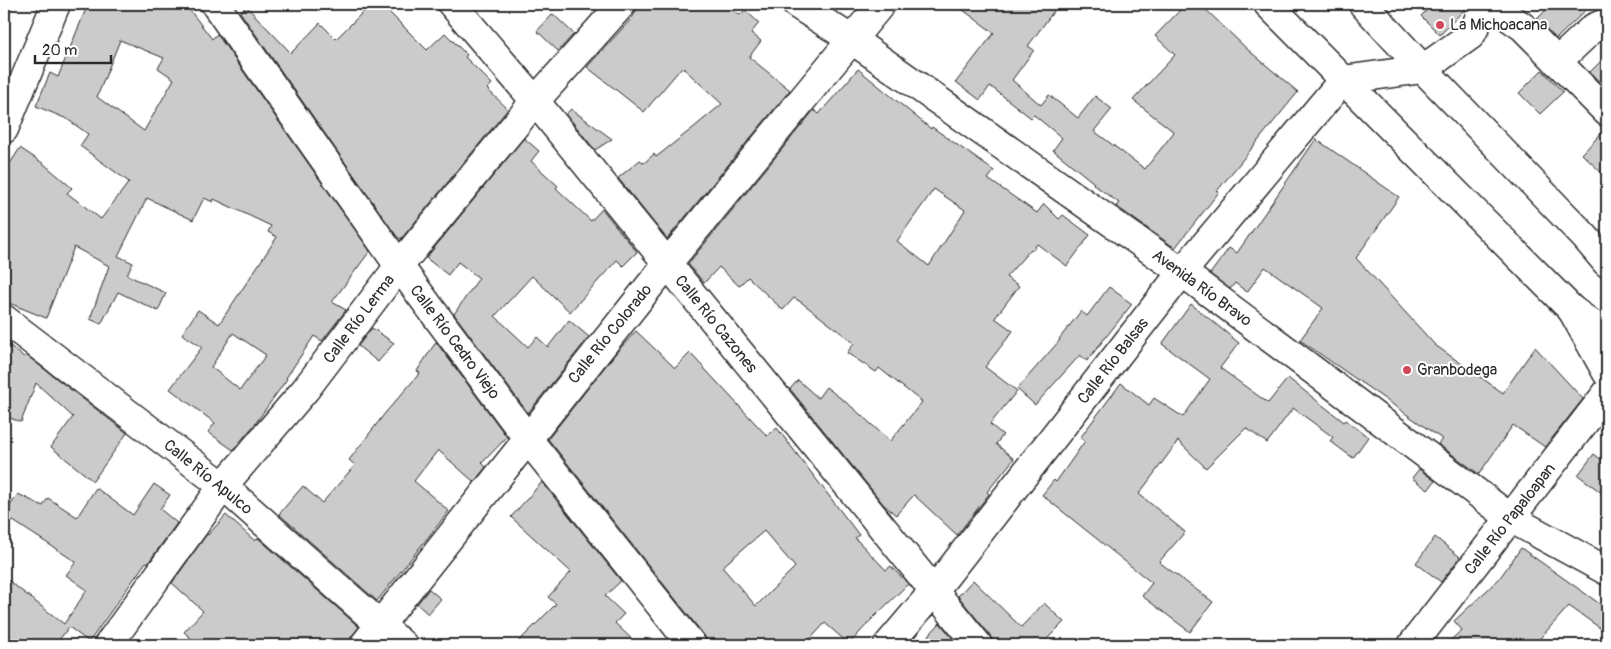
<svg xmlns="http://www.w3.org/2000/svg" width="1611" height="649" viewBox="0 0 1611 649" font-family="Pangolin,sans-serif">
<rect width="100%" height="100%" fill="#fff"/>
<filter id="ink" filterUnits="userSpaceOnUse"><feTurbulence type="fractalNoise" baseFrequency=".02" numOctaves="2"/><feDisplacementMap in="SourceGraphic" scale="10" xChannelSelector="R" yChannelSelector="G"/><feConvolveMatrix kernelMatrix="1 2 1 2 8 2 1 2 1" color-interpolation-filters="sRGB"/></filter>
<g filter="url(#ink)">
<g fill="#cbcbcb" stroke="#2b2b2b" fill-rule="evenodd">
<path d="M 88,4 L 185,4 L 212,39 L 217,34 L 370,251 L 332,302 L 346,310 L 322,341 L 314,336 L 286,378 L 287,379 L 255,424 L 233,450 L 208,432 L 215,423 L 170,389 L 202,347 L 182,334 L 198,310 L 219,324 L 277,237 L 268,232 L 271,226 L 214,199 L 213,202 L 204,198 L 193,220 L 147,198 L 118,256 L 133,263 L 127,275 L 166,293 L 158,311 L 118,292 L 101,324 L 90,319 L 109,266 L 74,247 L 46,318 L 4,301 L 4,173 L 20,148 L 44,164 L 72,188 L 67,193 L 101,219 L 129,182 L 80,146 L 88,134 L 67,119 L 36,106 L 50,73 L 58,77 ZM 120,40 L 164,58 L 158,68 L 174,79 L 144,131 L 97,97 ZM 233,333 L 266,355 L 240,390 L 211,367 Z"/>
<polygon points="371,4 381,4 427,50 445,33 467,55 465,57 492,84 487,89 508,109 401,239 397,237 240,12 246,6 291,53 320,23 336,39"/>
<polygon points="640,4 725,4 740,15 745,10 759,23 751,33 761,41 749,57 790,90 667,239 618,178 640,160 644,163 654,154 656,157 693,128 722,104 682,67 644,112 587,67 632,18"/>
<polygon points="955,4 1059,4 1028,46 1034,50 1012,80 1041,105 1049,95 1078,118 1095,96 1112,109 1094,131 1145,169 1174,132 1133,100 1175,55 1155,36 1186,4 1200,4 1247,49 1298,92 1217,191 1219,192 1175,248 1116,206 1119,203 1093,184 1094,183 1053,150 1062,138 1034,115 1031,118 990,86 980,100 956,82 994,33"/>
<polygon points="1433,4 1464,4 1464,10 1440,35 1421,16"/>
<polygon points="1552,4 1592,4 1556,39 1537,19"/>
<polygon points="553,14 574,34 558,51 537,31"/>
<polygon points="1607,55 1607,90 1590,72"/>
<path d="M 858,69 L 931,129 L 932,127 L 994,171 L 988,179 L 1037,213 L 1044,204 L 1059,219 L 1063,215 L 1090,235 L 1067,266 L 1037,244 L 1033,250 L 1031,249 L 1006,277 L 1019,286 L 995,318 L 1013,331 L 985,367 L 1017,391 L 990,424 L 1003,435 L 996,444 L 1014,459 L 987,492 L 989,494 L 957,535 L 914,495 L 896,515 L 884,505 L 790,389 L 798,380 L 818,398 L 826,387 L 852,407 L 890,441 L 922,402 L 879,368 L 876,372 L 847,353 L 854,343 L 801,302 L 794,298 L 783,310 L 748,277 L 739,286 L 719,267 L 704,283 L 688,264 L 814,110 L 819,114 ZM 934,189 L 965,210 L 929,266 L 897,241 Z"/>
<polygon points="1542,70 1563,92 1540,114 1519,93"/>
<polygon points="571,109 612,139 595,150 566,114"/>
<polygon points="1607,127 1607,178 1582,154"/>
<polygon points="524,138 539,151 531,161 558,186 556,188 591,221 602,209 637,252 623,266 617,260 570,312 532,276 495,316 528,347 537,337 548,347 569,320 589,337 528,413 454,314 479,278 458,262 448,275 426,258"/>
<polygon points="1316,139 1399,197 1356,258 1435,345 1503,393 1535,347 1583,399 1545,447 1513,425 1479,474 1438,444 1442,439 1300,340 1323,308 1265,267 1247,292 1235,283 1230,289 1210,274 1229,248 1237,253"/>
<polygon points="1109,287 1132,304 1087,361 1080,355 1035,405 1017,389 1060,340 1059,339 1081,311 1087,316"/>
<polygon points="1191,304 1239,343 1220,368 1268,403 1288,378 1344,422 1346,420 1368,437 1353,458 1330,441 1333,437 1293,408 1267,443 1246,428 1206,468 1178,441 1139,494 1185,532 1159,562 1213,602 1190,632 1142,596 1152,583 1042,495 1054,480 1056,482 1085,441 1080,438 1121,383 1149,405 1154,398 1183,417 1210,379 1162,344"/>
<polygon points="372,328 394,343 378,362 358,346"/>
<path d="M 636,331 L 675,368 L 690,353 L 767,436 L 777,428 L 859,535 L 855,538 L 886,570 L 891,566 L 908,584 L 872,619 L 849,644 L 825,623 L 805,645 L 709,645 L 704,635 L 548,439 L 615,354 ZM 764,531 L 795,567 L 756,606 L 722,567 Z"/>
<polygon points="4,341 24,357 26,355 127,433 93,481 51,447 73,417 36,383 21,422 4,416"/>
<polygon points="436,342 507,437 482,463 486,467 474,482 438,450 414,481 449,511 377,601 279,514 303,486 322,503 355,465 349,460 386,412 420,373 417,371"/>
<polygon points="1594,454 1607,464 1607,497 1578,475"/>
<polygon points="1419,469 1435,481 1428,490 1412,478"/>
<polygon points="542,482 621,581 605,596 624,614 615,623 638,645 515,645 556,604 548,597 571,572 511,517"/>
<polygon points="154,484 170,495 160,509 177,523 148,563 146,562 89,642 69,627 55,645 4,645 4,577 64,624 87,590 66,575 76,562 4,515 18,494 43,506 48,498 77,517 96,488 133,515"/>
<polygon points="226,515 255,541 258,538 359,627 352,636 349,645 198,645 184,632 203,611 172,583 207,534 208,535"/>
<polygon points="1435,537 1460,557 1441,582 1416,563"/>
<polygon points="1521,548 1607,609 1607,633 1569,606 1534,645 1445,645 1462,630 1454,621 1499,579"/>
<polygon points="973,580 1021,627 1044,603 1064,622 1041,645 993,645 990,635 958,596"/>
<polygon points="429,589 441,599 428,614 417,604"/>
<polygon points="940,623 958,645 920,645"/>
</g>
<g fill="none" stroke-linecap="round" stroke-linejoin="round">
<defs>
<g id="minor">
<polyline points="215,4 399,266 527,438 692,645"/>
<polyline points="452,4 535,101 978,645"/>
<polyline points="796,4 851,39 1182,272 1512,519 1607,571"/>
<polyline points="1490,4 1523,27 1607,112"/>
<polyline points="1557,62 1593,28 1607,22"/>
<polyline points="4,129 56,4"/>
<polyline points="1572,310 1607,373"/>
<polyline points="4,319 223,486 403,645"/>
<polyline points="108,645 223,486 305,390 399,266 535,101 622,4"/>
<polyline points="364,645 667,264 881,4"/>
<polyline points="888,645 933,592 1182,272 1343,80 1423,69 1471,35 1480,17 1480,4"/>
<polyline points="1412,645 1607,393"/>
</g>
<g id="major">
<polyline points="1268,4 1572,310 1607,335"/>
<polyline points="1363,4 1423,69 1585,237 1607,263"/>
</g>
</defs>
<use href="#minor" stroke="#2b2b2b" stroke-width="31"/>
<use href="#major" stroke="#2b2b2b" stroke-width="31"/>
<use href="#minor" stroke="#fff" stroke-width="28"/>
<use href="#major" stroke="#fff" stroke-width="28"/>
</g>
</g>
<g fill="#d1495b" stroke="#fff" stroke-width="2">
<circle cx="1440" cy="25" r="5"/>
<circle cx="1407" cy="370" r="5"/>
</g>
<g text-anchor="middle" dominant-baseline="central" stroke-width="4" stroke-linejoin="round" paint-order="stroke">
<g font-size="16" fill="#2b2b2b" stroke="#fff" text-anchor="start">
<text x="1450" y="25">La Michoacana</text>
<text x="1417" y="370">Granbodega</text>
</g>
<g font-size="16" fill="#2b2b2b" stroke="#fff">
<text transform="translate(1202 288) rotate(36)">Avenida Río Bravo</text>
<text transform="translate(359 319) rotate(-53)">Calle Río Lerma</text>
<text transform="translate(716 324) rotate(51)">Calle Río Cazones</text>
<text transform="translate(610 334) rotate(-51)">Calle Río Colorado</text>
<text transform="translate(455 342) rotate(53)">Calle Río Cedro Viejo</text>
<text transform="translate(1113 361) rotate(-52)">Calle Río Balsas</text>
<text transform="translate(208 477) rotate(39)">Calle Río Apulco</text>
<text transform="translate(1510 519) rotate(-52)">Calle Río Papaloapan</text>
</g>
</g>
<rect width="1611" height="649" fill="none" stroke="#fff" stroke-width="20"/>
<rect x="10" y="10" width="1591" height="629" fill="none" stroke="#2b2b2b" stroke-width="2" filter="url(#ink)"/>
<path d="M35 55v8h76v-8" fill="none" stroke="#2b2b2b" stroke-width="2.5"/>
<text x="42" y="55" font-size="15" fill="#2b2b2b" stroke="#ffffff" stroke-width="4" paint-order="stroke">20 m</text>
</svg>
